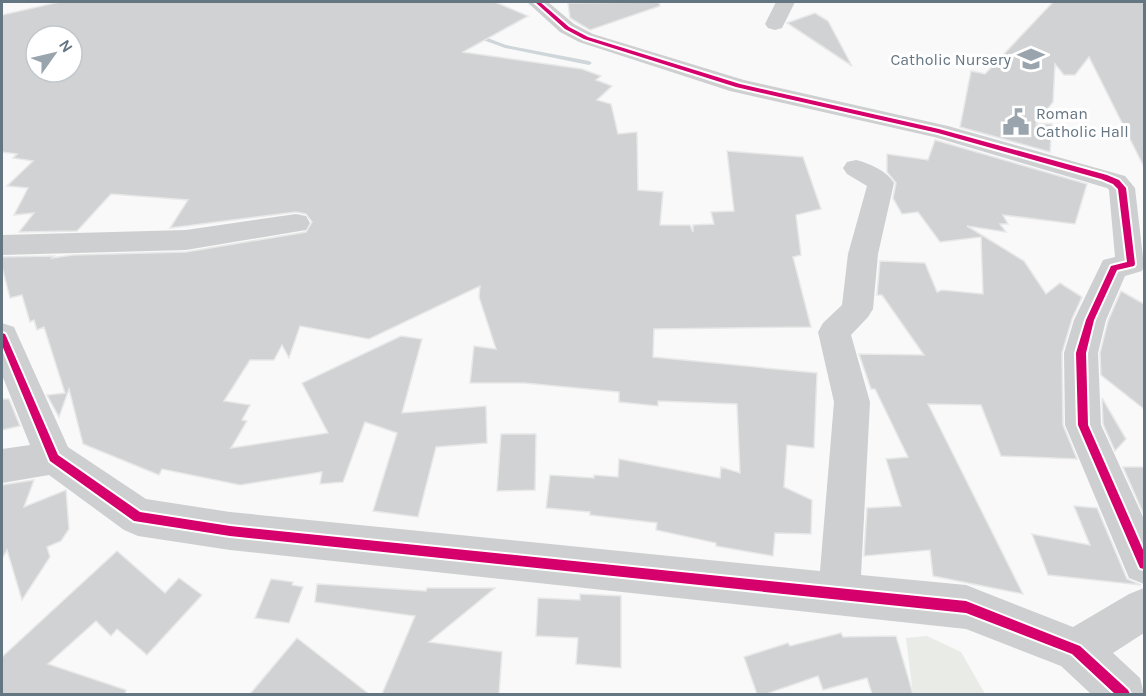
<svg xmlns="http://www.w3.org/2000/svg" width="1146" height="696" viewBox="0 0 1146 696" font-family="Karla,sans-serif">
<rect width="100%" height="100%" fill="#f9f9f9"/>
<polygon fill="#e8ebe6" points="927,636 961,652 985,694 913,694 906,638"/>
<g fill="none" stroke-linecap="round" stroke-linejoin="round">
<polygon fill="#ced6d9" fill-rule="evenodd" points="477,34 506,45 589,61 592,63 589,65 505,48 475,37 474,36"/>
</g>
<g fill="#d0d2d3" stroke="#e8e8e8" stroke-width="1.5" fill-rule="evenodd">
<path d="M 59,2 L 495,2 L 528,16 L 463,52 L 582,69 L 601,76 L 596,80 L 612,86 L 597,100 L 611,104 L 618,134 L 637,132 L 638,190 L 663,192 L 660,225 L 690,225 L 693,232 L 693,225 L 714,224 L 711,212 L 734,211 L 727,151 L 803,157 L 821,209 L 796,215 L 801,255 L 793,257 L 811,327 L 654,329 L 653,357 L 817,373 L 814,448 L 787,445 L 784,487 L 812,500 L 811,534 L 775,533 L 773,556 L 716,546 L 716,543 L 656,530 L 657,523 L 590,515 L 590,512 L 546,508 L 550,475 L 594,478 L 594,475 L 618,477 L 619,459 L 720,478 L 721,467 L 740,473 L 737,404 L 658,401 L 658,406 L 619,402 L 619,392 L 524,383 L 470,383 L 474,346 L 496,349 L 479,297 L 480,286 L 369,339 L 300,326 L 289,358 L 282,345 L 274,360 L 250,360 L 224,401 L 250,405 L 242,420 L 247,421 L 231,448 L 328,433 L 302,383 L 401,336 L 422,339 L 402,413 L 486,406 L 487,443 L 436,447 L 418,517 L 373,511 L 397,433 L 365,422 L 343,482 L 320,484 L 322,472 L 240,485 L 162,469 L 159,475 L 83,444 L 69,389 L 59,417 L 47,395 L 65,393 L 44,327 L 37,330 L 34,320 L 30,322 L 22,295 L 10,298 L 2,267 L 2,257 L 54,256 L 52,258 L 73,255 L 186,252 L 306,232 L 312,222 L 306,214 L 296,212 L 170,228 L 188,200 L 111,194 L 77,231 L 19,232 L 34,213 L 14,215 L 28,188 L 7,186 L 33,161 L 13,158 L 17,154 L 2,152 L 2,15 ZM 36,36 L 72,36 L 72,72 L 36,72 Z"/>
<polygon points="659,2 660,6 590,30 570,18 568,3"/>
<polygon points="1053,2 1144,2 1144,167 1089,57 1075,75 1064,75 1055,64 1053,102 1036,124 1052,124 1050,152 960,127 971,71 985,74"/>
<polygon points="815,13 828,21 852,66 787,23"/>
<polygon points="935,140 1087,184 1075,224 1003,215 1008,224 1000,224 1006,232 967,226 1024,261 1046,294 1060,283 1082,297 1072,319 1062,353 1063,425 1077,459 1001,456 981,405 928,404 1023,594 933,576 930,550 864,556 867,508 901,506 886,459 908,457 875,389 871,389 859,354 924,355 882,295 877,295 880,261 925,263 937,292 942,290 983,294 981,237 940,242 918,212 902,214 893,198 896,183 887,172 887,154 928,160"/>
<polygon points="1121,291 1144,304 1144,409 1101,375 1100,353 1108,321"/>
<polygon points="1102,398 1126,439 1115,451 1103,424"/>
<polygon points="2,399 9,399 20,426 2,430"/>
<polygon points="501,434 536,434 535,490 497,491"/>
<polygon points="1123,467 1144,467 1144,515"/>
<polygon points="34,480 24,507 66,490 69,529 61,541 47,547 50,557 22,600 7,550 2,559 2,485"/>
<polygon points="1074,506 1097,508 1127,579 1141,585 1048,575 1032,534 1090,545"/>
<polygon points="117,551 165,593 179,578 202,595 147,655 117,629 111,636 96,621 48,664 126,690 125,694 2,694 2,657"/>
<polygon points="271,579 293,582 292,585 303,587 289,623 255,618"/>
<polygon points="317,584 426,591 427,588 495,588 429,642 502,652 499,694 382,694 415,616 315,602"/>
<polygon points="580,594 621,596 621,668 576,664 578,638 536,636 538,598 580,600"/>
<polygon points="841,633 843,637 896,636 913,694 872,694 867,678 823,690 818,676 766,694 757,694 744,657 788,643 790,646"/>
<polygon points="297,638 369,694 250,694"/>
</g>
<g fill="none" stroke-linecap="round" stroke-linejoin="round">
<g fill="#cecfd0" fill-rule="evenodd">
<polygon points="527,2 548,2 574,24 593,34 744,80 948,126 1125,176 1135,188 1144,266 1142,271 1125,276 1106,320 1098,353 1101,425 1144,519 1144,584 1129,578 1065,425 1064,353 1074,320 1103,260 1115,257 1109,190 1107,188 934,137 730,91 579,42 560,32"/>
<polygon points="776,2 795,2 782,28 775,30 768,28 765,24"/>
<path d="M 856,160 C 869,163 887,171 894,183 L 878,254 L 873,309 L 868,317 L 851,335 L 870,402 L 861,575 L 966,585 L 1073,627 L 1129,594 L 1144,588 L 1144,633 L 1113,653 L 1140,678 L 1144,694 L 1091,694 L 1061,666 L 966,629 L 230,550 L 138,536 L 124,530 L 49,475 L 2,483 L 2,449 L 30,445 L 2,375 L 2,323 L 14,327 L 18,336 L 68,447 L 146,499 L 230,512 L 820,571 L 834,402 L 818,332 L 823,323 L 842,305 L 848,254 L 867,186 L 847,174 L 843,168 L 847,162 Z"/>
<polygon points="296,214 306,216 310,223 306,230 186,250 2,255 2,235 186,230"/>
</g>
<defs>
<g id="cycleway">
<polygon points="535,2 540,2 569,27 588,37 740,84 939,129 1107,175 1119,180 1126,188 1135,264 1134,266 1117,270 1094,320 1086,353 1088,425 1144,552 1144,569 1140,568 1078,425 1076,353 1086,320 1111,266 1127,262 1118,189 1113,184 1101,179 938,133 736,87 584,39 565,29"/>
<polygon points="2,333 5,334 6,336 58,455 140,512 230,526 966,601 1080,646 1128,690 1130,694 1115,694 1072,654 966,613 230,536 134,521 50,461 2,345"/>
</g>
</defs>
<use href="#cycleway" stroke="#fff" stroke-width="4"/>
<use href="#cycleway" fill="#d6006c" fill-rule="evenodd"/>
</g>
<defs>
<symbol id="school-bare" viewBox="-9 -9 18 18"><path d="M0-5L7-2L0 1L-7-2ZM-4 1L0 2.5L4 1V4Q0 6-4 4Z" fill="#99a4ac" stroke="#fff" stroke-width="2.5" paint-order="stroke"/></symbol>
<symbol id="civic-bare" viewBox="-9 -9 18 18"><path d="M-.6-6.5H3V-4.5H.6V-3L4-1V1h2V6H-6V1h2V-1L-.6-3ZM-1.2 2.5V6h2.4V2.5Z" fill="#99a4ac" stroke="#fff" stroke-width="2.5" paint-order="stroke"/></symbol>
</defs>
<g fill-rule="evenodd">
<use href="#school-bare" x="1012" y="40" width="38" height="38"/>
<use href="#civic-bare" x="997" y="103" width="38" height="38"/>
</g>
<g text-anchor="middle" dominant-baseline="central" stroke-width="6" stroke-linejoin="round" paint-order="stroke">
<g font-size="16" fill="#657683" stroke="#fff" text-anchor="end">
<text x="1011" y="59">Catholic Nursery</text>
<text x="1036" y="113" text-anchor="start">Roman<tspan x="1036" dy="18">Catholic Hall</tspan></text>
</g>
</g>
<rect width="1146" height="696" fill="none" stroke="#657683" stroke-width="6"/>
<g transform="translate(54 54) rotate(56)"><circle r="28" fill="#ffffff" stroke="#c1c8cd" stroke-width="1.5"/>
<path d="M0-4.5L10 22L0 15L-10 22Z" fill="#99a4ac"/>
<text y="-9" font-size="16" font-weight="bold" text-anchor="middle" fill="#657683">N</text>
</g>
</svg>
